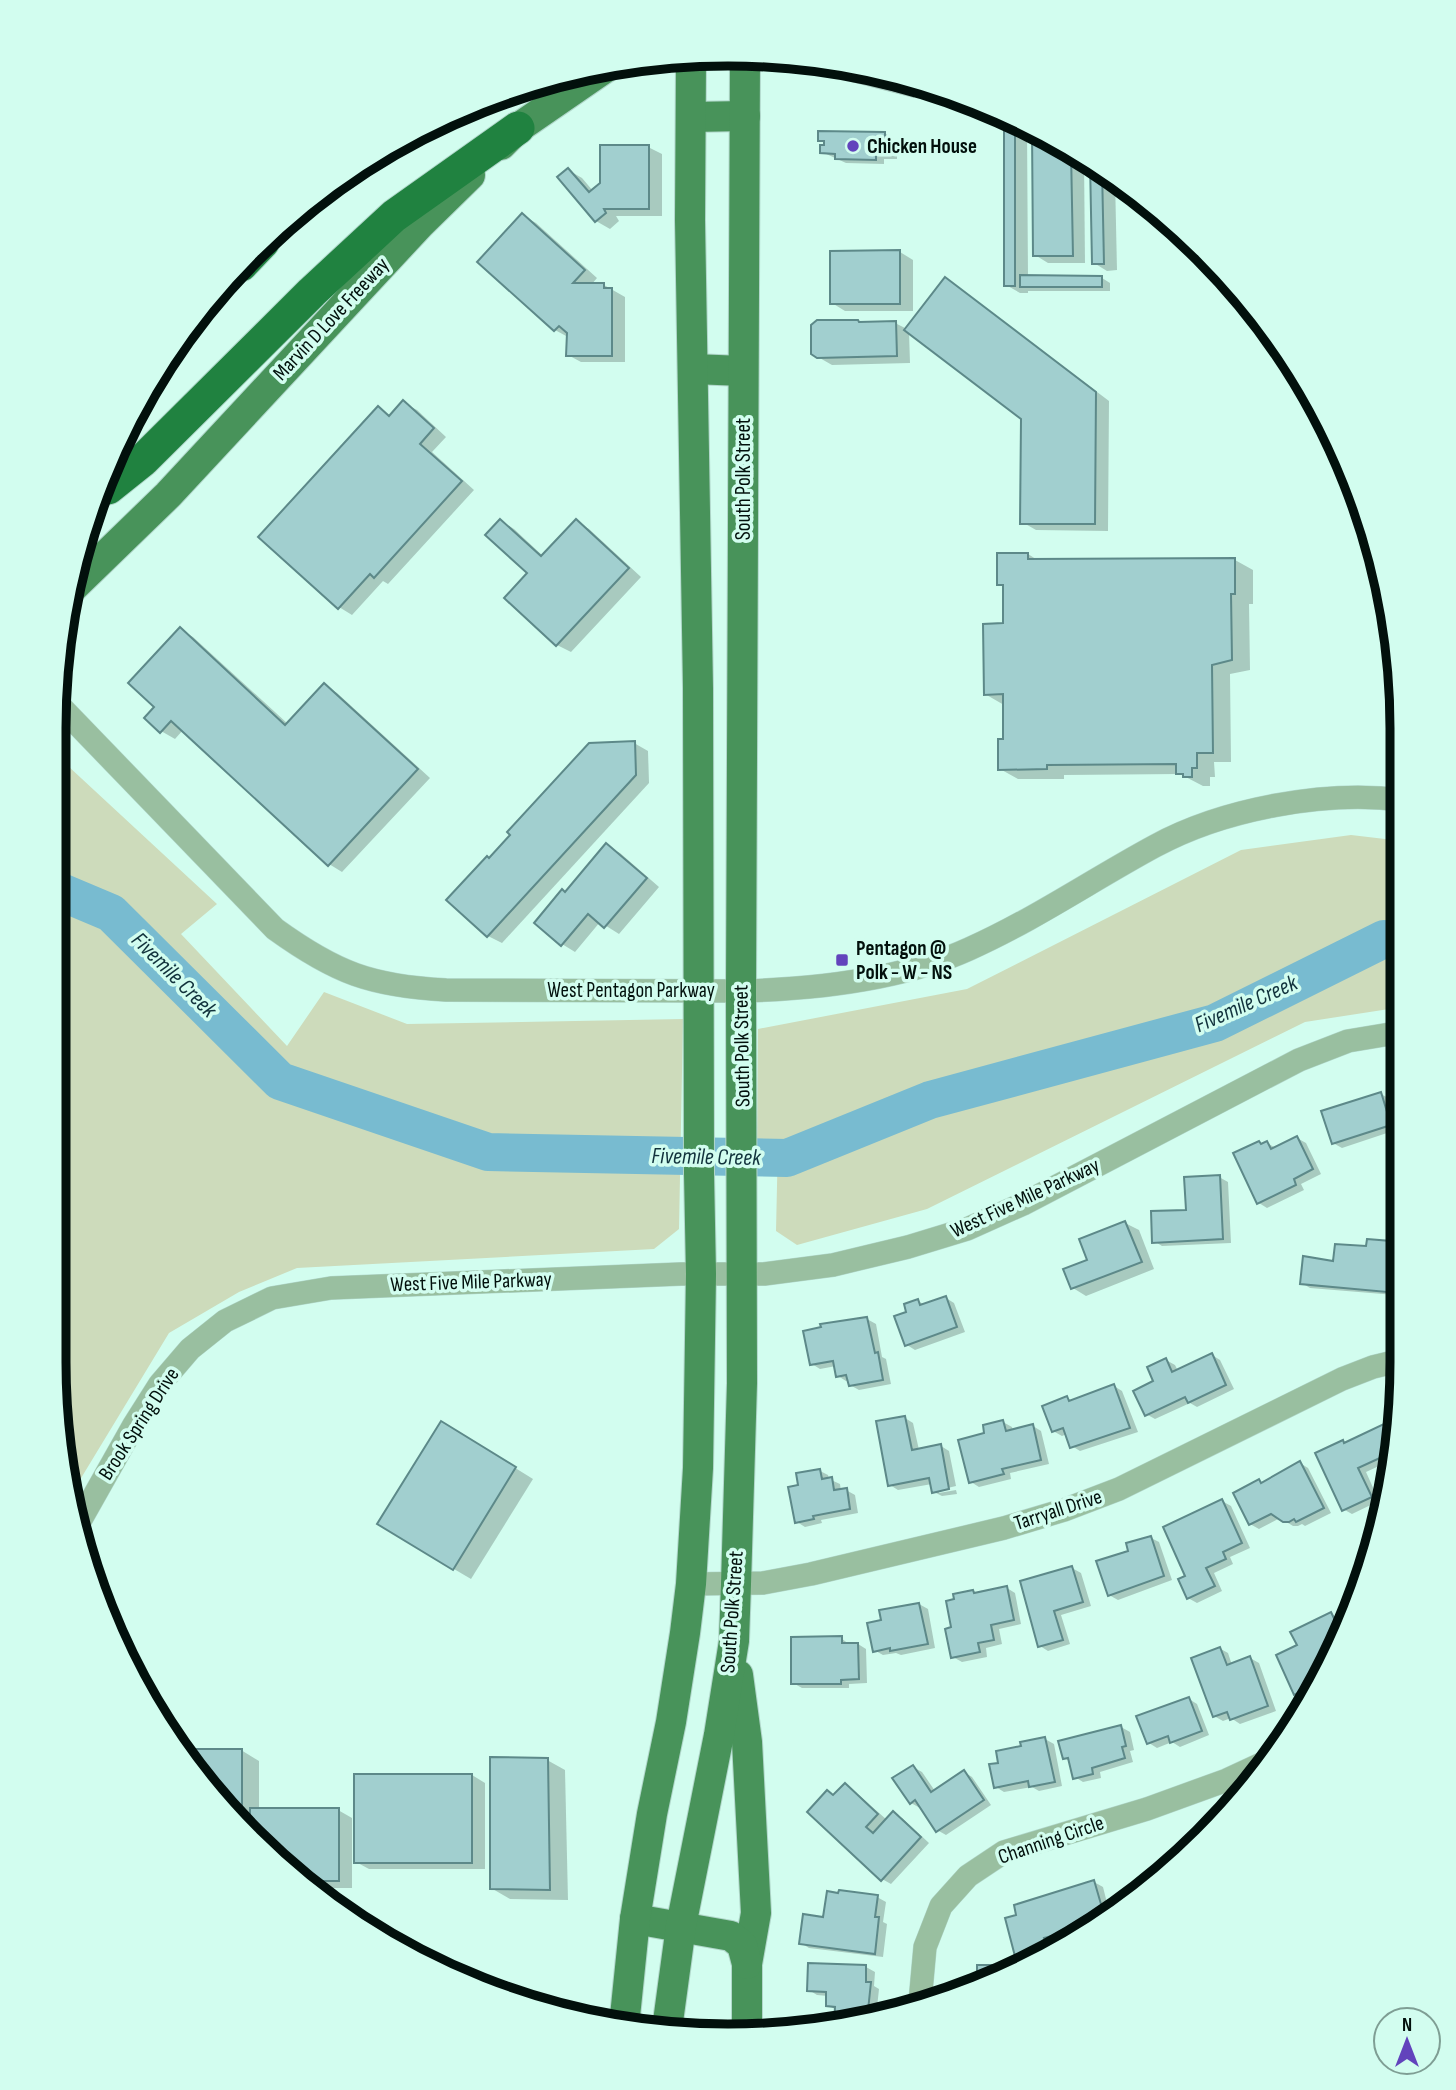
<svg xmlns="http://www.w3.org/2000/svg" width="1456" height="2090" viewBox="0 0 1456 2090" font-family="'Sofia Sans Condensed',sans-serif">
<rect width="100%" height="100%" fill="#d2fdef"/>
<g fill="#cddbbb">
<polygon points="54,753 217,904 181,934 287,1046 324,992 407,1024 683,1019 679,1229 654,1249 297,1268 239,1292 169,1333 72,1493 54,1362"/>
<polygon points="1351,835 1402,841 1402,1007 1305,1022 927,1209 797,1245 776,1231 778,1141 757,1149 758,1029 967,989 1241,850"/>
</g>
<g fill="#0003">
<polygon points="860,67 917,85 914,98 851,82 838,74"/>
<polygon points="1005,116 1027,128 1028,277 1102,278 1110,283 1110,291 1028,291 1028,293 1020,293 1006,285"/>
<polygon points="1033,131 1084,158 1085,263 1048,263 1035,255"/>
<polygon points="884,133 893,138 893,151 897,153 897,159 884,159 884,164 846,163 822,152 826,143 820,140"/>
<polygon points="648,147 662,154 662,216 616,216 619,221 610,229 596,221 560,177 568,170 582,178 593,191"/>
<polygon points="1092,162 1115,178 1117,270 1107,271 1094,263"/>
<polygon points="522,215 536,223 597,278 591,285 604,285 625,297 625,362 581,362 568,355 568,337 555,330 480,262"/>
<polygon points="900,252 913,260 913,311 845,311 832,303"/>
<polygon points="945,279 958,287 1109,401 1108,531 1036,530 1022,522 1023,418 909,332 910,363 832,365 818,357 861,324 895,323 907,329"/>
<polygon points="403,403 417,410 446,437 432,452 474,490 388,584 383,581 352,615 339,607 378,408 391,416"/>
<polygon points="501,521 514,529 543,556 576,521 589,529 641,577 571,652 557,645 529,573"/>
<polygon points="1028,554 1039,561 1235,560 1253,570 1253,604 1249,604 1250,670 1230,674 1231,762 1214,762 1215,777 1210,777 1210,786 1203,786 1180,774 1064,775 1064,779 1018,779 1000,769 1005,740 1004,705 985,694 1005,625 1005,588 999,584"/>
<polygon points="180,630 193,637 288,724 324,685 337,693 430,778 342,872 329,864 183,730 175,739 161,731 157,707"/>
<polygon points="634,743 648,751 649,783 502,943 488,936 449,900 490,859"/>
<polygon points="606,846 620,853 659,887 619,934 600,922 575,952 562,944 566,894"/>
<polygon points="1381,1094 1390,1099 1399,1129 1342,1148 1333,1143"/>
<polygon points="1297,1138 1306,1143 1321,1174 1301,1184 1304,1190 1267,1208 1259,1203 1259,1142 1263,1145 1267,1143 1276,1148"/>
<polygon points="1219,1177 1228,1182 1231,1243 1162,1246 1154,1241 1188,1212"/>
<polygon points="1125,1223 1139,1230 1154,1269 1086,1296 1073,1288 1089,1261"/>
<polygon points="1390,1243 1399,1248 1395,1295 1310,1288 1302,1283 1368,1248"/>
<polygon points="946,1298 954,1303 965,1332 915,1350 907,1345 909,1313 918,1301 925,1305"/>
<polygon points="867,1319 876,1324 882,1357 886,1359 891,1384 859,1390 850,1385 849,1380 846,1381 838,1376 836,1366 820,1369 812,1364"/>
<polygon points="1212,1355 1220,1360 1234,1389 1197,1407 1190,1403 1155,1419 1146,1414 1156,1382 1166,1360 1175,1365 1178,1371"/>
<polygon points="1114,1386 1122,1391 1138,1432 1080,1451 1072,1446 1067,1434 1062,1436 1053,1431 1067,1398 1073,1401"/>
<polygon points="905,1418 913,1423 919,1450 941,1446 949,1451 956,1486 939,1490 939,1493 956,1490 957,1494 942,1496 934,1492 932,1484 898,1490 890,1485"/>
<polygon points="1003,1422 1012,1427 1013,1431 1033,1426 1041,1431 1049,1464 1010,1473 1011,1479 979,1487 971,1482 987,1434"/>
<polygon points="1388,1424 1395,1428 1392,1460 1366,1472 1379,1501 1352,1514 1343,1509 1343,1442 1346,1444"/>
<polygon points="460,1434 533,1479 471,1579 454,1569"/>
<polygon points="1300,1463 1308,1468 1331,1513 1305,1526 1302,1524 1298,1526 1293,1526 1280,1518 1259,1529 1250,1524 1259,1481 1263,1484"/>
<polygon points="820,1471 828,1475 829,1479 840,1484 841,1491 846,1490 855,1495 858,1513 821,1520 822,1523 805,1527 797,1522 800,1486"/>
<polygon points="1222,1501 1231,1506 1250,1548 1230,1557 1233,1564 1214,1573 1222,1591 1197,1603 1188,1598"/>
<polygon points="1151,1538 1159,1542 1172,1580 1118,1600 1109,1595 1130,1552"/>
<polygon points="1072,1568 1081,1573 1091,1606 1061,1615 1070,1644 1048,1651 1040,1646 1022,1582"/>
<polygon points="1007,1588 1015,1593 1021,1624 999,1629 1002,1644 986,1648 987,1657 962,1662 953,1657 954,1629 973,1592 978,1594"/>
<polygon points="919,1604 928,1609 935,1648 901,1655 896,1653 883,1655 874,1650 883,1622"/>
<polygon points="1331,1614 1339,1619 1345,1630 1310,1696 1304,1699 1296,1694 1299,1646"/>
<polygon points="841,1638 850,1645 858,1644 866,1649 867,1683 849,1684 849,1688 802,1688 793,1683"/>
<polygon points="1219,1648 1228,1653 1232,1665 1250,1658 1259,1663 1276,1711 1240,1724 1231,1718 1223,1721 1214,1716"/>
<polygon points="1189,1699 1197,1704 1209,1735 1180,1747 1172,1742 1157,1748 1149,1743"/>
<polygon points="1121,1727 1130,1732 1134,1750 1130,1751 1133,1762 1100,1772 1101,1778 1083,1782 1075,1777 1070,1761 1064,1758"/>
<polygon points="1045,1739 1054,1744 1062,1786 1039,1791 1032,1787 1004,1792 996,1787 1000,1764 1023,1747"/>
<polygon points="180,1750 241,1750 259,1761 259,1810 338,1810 352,1818 352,1888 314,1888 284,1869"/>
<polygon points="547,1760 565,1770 568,1900 510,1899 491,1888"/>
<polygon points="913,1767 922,1772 935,1791 964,1772 972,1777 991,1805 946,1835 937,1830 921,1807 920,1808 911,1803"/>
<polygon points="472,1775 485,1783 485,1869 369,1869 356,1862"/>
<polygon points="845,1785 853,1790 887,1820 893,1813 902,1818 929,1843 891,1884 882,1879 835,1796"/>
<polygon points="1094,1882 1103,1887 1108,1907 1064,1939 1052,1942 1053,1947 1026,1966 1019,1963"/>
<polygon points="877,1897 886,1902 883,1922 887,1924 883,1957 809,1948 801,1943 825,1919"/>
<polygon points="866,1967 875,1972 874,1986 879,1989 876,2017 859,2023 828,2005 828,1996 817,1995 809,1990"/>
<polygon points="999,1967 1008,1972 979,1982"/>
</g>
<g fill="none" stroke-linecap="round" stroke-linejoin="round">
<polyline stroke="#78bbd0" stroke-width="38" points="54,889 111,913 280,1081 488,1152 787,1158 930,1100 1215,1023 1384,939 1402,944"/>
</g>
<g fill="#a1cfcf" stroke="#5d8989" stroke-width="2">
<polygon points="838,65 860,67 903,80 900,92 836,75"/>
<polygon points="1004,115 1015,121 1015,286 1004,286"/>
<polygon points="1032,130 1071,151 1073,256 1033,256"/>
<polygon points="818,131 885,132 885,147 889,147 889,155 876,155 876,160 835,159 835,154 820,153 820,145 824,145 824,141 818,141"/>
<polygon points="600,145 649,145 649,209 604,209 606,213 595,222 557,177 568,168 589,192 600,183"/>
<polygon points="1090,161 1102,168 1104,264 1092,264"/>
<polygon points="522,213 585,270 573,283 604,283 604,288 612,288 612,356 566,356 567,333 559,326 554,331 477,262"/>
<polygon points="900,250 900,304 830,304 830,251"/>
<polygon points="1020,275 1102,276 1102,287 1020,287"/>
<polygon points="945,277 1096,392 1095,524 1020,524 1021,419 904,330"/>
<polygon points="817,320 858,320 859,322 896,321 897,356 817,358 811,354 811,325"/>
<polygon points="403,400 434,428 420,444 462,481 374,578 370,574 338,609 258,537 378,406 389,416"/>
<polygon points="500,519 541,556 576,519 629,568 556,646 504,598 527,573 485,535"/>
<polygon points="997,553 1028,553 1028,559 1235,558 1235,594 1231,594 1232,660 1212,665 1213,753 1197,753 1197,768 1192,768 1192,777 1183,777 1183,774 1176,774 1176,764 1047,765 1047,769 998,770 998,739 1003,739 1003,694 984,695 983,624 1003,623 1003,585 997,585"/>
<polygon points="180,627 285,725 324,683 418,769 328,866 171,721 160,733 144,718 154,707 128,683"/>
<polygon points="635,741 636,775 487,937 446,900 487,856 489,858 510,835 507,832 589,743"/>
<polygon points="606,843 647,878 604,928 588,914 561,946 534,923 562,889 565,892"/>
<polygon points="1381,1092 1391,1125 1332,1144 1321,1111"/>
<polygon points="1297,1136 1313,1169 1294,1179 1296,1185 1257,1204 1233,1153 1259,1141 1261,1144 1267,1141 1271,1149"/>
<polygon points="1220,1175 1223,1239 1152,1243 1151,1211 1186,1210 1184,1177"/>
<polygon points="1125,1221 1142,1262 1071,1289 1063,1269 1087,1260 1079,1239"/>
<polygon points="1367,1239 1391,1241 1387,1292 1300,1284 1303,1256 1333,1261 1335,1244 1366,1246"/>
<polygon points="946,1296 957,1327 905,1346 894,1316 906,1312 904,1304 918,1299 920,1305"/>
<polygon points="867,1317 875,1353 878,1352 883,1380 849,1386 846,1375 836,1377 833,1361 810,1365 803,1331 821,1327 820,1324"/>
<polygon points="1212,1353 1226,1385 1188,1403 1185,1397 1145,1416 1133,1391 1153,1381 1147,1367 1166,1358 1172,1372"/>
<polygon points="1114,1384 1130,1428 1070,1448 1063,1428 1052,1432 1042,1406 1067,1396 1069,1401"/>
<polygon points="905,1416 912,1450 941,1444 949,1489 932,1493 929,1478 888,1486 876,1421"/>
<polygon points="1003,1420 1006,1431 1033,1424 1041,1460 1002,1469 1004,1474 969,1483 958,1440 984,1433 983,1425"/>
<polygon points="441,1421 516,1467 453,1570 377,1524"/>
<polygon points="1388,1422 1394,1436 1393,1452 1358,1468 1372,1497 1342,1511 1315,1453 1343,1440 1344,1443"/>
<polygon points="1300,1461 1324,1508 1296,1522 1294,1519 1289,1522 1283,1522 1271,1514 1249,1525 1233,1493 1259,1479 1261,1483"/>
<polygon points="820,1469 822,1479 832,1477 834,1490 847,1488 850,1509 813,1516 814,1519 795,1523 788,1487 798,1485 796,1473"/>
<polygon points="1222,1499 1242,1543 1223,1552 1226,1559 1206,1568 1215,1586 1187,1599 1178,1579 1185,1576 1163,1527"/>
<polygon points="1151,1536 1164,1576 1108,1596 1096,1561 1128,1551 1126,1543"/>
<polygon points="1072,1566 1083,1602 1054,1611 1063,1640 1038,1647 1020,1581"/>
<polygon points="1007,1586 1014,1620 991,1625 994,1640 978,1643 980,1652 951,1658 945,1629 951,1627 946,1601 954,1599 953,1594 973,1590 974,1593"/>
<polygon points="1357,1599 1349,1623 1340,1613"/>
<polygon points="919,1603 928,1644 890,1651 890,1648 873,1652 867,1623 881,1620 879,1610"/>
<polygon points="1331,1612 1342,1635 1316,1684 1294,1695 1276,1655 1297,1645 1290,1632"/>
<polygon points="842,1636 842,1643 858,1643 859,1679 841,1680 841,1684 791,1684 791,1637"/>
<polygon points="1220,1647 1227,1665 1250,1656 1268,1706 1230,1720 1227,1712 1213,1717 1191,1658"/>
<polygon points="1189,1697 1202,1731 1170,1743 1168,1736 1147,1744 1136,1716"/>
<polygon points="1121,1725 1126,1746 1122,1747 1125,1758 1092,1768 1093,1774 1073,1779 1068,1758 1063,1759 1058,1741"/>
<polygon points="1045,1737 1055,1782 1029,1787 1028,1781 994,1788 989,1764 998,1763 996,1751 1021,1746 1020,1742"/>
<polygon points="179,1749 242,1749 242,1820"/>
<polygon points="490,1757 548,1758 550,1890 490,1889"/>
<polygon points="913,1765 931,1792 964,1770 984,1800 936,1832 915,1800 910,1804 892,1778"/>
<rect x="354" y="1774" width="118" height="89"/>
<polygon points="845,1783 878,1814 866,1827 873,1833 893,1811 921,1837 881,1881 807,1812 827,1790 833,1795"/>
<polygon points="250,1808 339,1808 339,1881 304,1881 284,1869 250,1830"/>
<polygon points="1094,1880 1103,1911 1079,1929 1044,1938 1048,1951 1036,1959 1017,1964 1005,1918 1016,1915 1014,1905"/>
<polygon points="839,1890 878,1895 875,1917 879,1917 875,1954 799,1944 803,1914 823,1917 827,1891 838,1893"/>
<polygon points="808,1963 866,1965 866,1982 871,1982 867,2020 859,2023 834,2024 835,2007 826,2006 826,1992 807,1991"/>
<polygon points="977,1965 1000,1965 1000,1974 1002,1974 977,1983"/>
</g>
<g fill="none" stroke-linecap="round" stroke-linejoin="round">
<defs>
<g id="minor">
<path d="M 57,703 L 275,929 C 336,973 371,986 446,990 L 741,991 C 815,989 901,980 969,949 C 1034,920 1092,880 1155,846 C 1223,809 1325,790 1402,800"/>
<polyline points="76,1528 134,1425 160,1384 190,1349 225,1321 272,1298 331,1288 681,1274 764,1274 833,1265 908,1247 967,1229 1023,1204 1299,1060 1348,1041 1402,1032"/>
<polyline points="691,1584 763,1583 811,1574 1004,1528 1064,1510 1119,1489 1342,1379 1373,1367 1402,1360"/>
<polyline points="920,2002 925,1947 941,1906 968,1876 1004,1852 1147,1809 1227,1780 1268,1761"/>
</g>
<g id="major">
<polyline points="691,117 745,116"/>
<polyline points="501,145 518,128 608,66"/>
<polyline points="693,369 743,371"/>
<polyline points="70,590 168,495 420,224 470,175"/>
<polyline points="738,1675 747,1742 756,1913 747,1964 747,2027"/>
<polyline points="635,1919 731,1936 742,1945 747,1964"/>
<polyline points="624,2026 635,1919 652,1814 671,1722 685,1633 691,1584 698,1468 701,1274 699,1173 698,688 690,220 691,58"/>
<polyline points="667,2029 681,1926 719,1735 734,1641 736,1584 742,1383 741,991 745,56"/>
</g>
<g id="highway">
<polyline points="241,265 263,242"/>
<polyline points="108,488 143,460 312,292 394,216 518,128"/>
</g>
</defs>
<use href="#minor" stroke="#b1d7cb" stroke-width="24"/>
<use href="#major" stroke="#b1d7cb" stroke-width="32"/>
<use href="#highway" stroke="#b1d7cb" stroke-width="35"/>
<use href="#minor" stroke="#99bfa0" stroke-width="23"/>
<use href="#major" stroke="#48935a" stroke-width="30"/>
<use href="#highway" stroke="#208240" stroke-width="33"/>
</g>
<g fill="#6243bc" stroke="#d2fdef" stroke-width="2.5">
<circle cx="853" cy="146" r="7"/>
<rect x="835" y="953" width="14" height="14" rx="3.5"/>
</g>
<g text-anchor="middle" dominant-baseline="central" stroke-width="7" stroke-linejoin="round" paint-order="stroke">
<g font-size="21" font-weight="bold" fill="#02100c" stroke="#d2fdef" text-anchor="start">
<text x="867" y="146">Chicken House</text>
<text x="856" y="948">Pentagon @<tspan x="856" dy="24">Polk - W - NS</tspan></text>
</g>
<g font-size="21" fill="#02100c" stroke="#d2fdef">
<text transform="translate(331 319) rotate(-47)">Marvin D Love Freeway</text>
<text transform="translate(743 479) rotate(-90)">South Polk Street</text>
<text x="631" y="990">West Pentagon Parkway</text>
<text transform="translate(742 1046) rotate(-91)">South Polk Street</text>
<text transform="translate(1025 1198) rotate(-25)">West Five Mile Parkway</text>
<text transform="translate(471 1282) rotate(-2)">West Five Mile Parkway</text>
<text transform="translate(139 1424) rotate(-57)">Brook Spring Drive</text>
<text transform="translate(1058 1510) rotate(-18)">Tarryall Drive</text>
<text transform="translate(732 1612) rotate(-86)">South Polk Street</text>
<text transform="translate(1051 1840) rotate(-19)">Channing Circle</text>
</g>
<g font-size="23" font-style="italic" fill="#11323c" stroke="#d2fdef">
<text transform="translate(174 975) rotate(45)">Fivemile Creek</text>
<text transform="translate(1246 1004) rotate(-24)">Fivemile Creek</text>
<text transform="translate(706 1157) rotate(1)">Fivemile Creek</text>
</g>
</g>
<path d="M0 0H1456V2090H0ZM728 66H728A662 662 0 0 1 1390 728V1362A662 662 0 0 1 728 2024H728A662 662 0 0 1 66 1362V728A662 662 0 0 1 728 66Z" fill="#d2fdef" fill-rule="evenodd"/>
<path fill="none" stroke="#02100c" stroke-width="9" d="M728 66H728A662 662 0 0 1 1390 728V1362A662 662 0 0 1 728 2024H728A662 662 0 0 1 66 1362V728A662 662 0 0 1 728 66Z"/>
<g transform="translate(1407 2041)"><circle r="33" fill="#d2fdef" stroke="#7f9e94" stroke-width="2"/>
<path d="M0-5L12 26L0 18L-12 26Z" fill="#6243bc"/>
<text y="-10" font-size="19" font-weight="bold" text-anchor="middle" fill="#02100c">N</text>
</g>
</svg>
